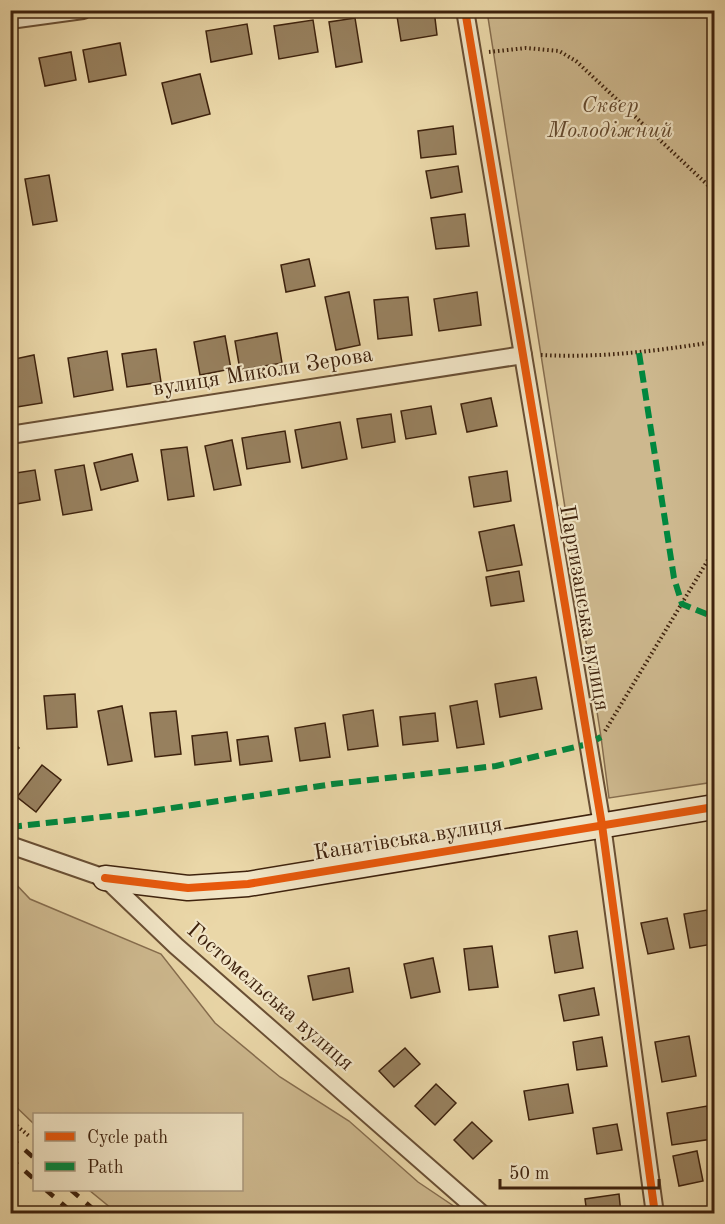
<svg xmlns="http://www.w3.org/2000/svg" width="725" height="1224" viewBox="0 0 725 1224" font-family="'Old Standard TT',serif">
<rect width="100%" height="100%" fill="#ead7a8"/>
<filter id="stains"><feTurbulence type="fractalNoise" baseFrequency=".00333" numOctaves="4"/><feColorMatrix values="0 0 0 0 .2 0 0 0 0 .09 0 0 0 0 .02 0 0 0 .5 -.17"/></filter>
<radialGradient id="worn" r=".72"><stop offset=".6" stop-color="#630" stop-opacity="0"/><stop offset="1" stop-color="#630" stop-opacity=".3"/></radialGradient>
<g fill="#cdb88e" stroke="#866d4e" stroke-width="1.5">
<polygon points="487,11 714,11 714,782 609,798 601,737"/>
<polygon points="11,879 30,899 161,954 215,1023 280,1077 349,1121 418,1182 464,1213 117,1213 89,1190 242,1190 242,1114 34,1114 34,1124 11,1102"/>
</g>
<g fill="#97805e" stroke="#3e220d" stroke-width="1.5">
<polygon points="396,10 434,10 437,35 401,41"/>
<polygon points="355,18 362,62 336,67 329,22"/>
<polygon points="313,20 318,52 279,59 274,26"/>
<polygon points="247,24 252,54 211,62 206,31"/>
<polygon points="120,43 126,75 89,82 83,50"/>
<polygon points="71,52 76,80 45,86 39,58"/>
<polygon points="200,74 210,114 172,124 162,83"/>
<polygon points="453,126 456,154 421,158 418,131"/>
<polygon points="458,166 462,192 431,198 426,171"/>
<polygon points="49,175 57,221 33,225 25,179"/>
<polygon points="465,214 469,246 436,249 431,218"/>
<polygon points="309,259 315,286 286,292 281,265"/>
<polygon points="349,292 360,345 336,350 325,297"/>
<polygon points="477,292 481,325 439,331 434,299"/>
<polygon points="408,297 412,335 378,339 374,300"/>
<polygon points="277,333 282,363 240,370 235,341"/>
<polygon points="225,336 231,369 200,375 194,342"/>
<polygon points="156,349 161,382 127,387 122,354"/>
<polygon points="107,351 113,390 74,397 68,358"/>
<polygon points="34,355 42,403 10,408 10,360"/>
<polygon points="491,398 497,426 467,432 461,404"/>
<polygon points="431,406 436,434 406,439 401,411"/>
<polygon points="391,414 395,442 362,448 357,419"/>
<polygon points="340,422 347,459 302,468 295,430"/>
<polygon points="285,431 290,462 247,469 242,438"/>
<polygon points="232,440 241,485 214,490 205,446"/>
<polygon points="187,447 194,496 168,500 161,450"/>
<polygon points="132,454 138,481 101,490 94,463"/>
<polygon points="84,465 92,510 63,515 55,470"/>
<polygon points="35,470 40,500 10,505 10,474"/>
<polygon points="507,471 511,501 474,507 469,477"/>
<polygon points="514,525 522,565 487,571 479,532"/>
<polygon points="519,571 524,601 491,606 486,577"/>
<polygon points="536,677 542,709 500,717 495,684"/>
<polygon points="75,694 77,727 47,729 44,696"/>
<polygon points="477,701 484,744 457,748 450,706"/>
<polygon points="122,706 132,761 108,765 98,711"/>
<polygon points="373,710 378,746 348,750 343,715"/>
<polygon points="176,711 181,754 155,757 150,713"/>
<polygon points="435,713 438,741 403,745 400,717"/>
<polygon points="325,723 330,757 300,761 295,728"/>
<polygon points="227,732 231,761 195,765 192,736"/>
<polygon points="268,736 272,761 240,765 237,740"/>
<polygon points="10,739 19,748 10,756"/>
<polygon points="42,765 61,780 36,812 17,797"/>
<polygon points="707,910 713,944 690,948 684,914"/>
<polygon points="667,918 674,949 648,954 641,923"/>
<polygon points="577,931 583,968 555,973 549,936"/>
<polygon points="492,946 498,987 469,990 464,949"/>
<polygon points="433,958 440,992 411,998 404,964"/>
<polygon points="349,968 353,992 313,1000 308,976"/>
<polygon points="594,988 599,1015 564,1021 559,995"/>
<polygon points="689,1036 696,1076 662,1082 655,1042"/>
<polygon points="602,1037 607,1066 577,1070 573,1042"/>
<polygon points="405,1048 420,1064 394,1087 379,1071"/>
<polygon points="436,1084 456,1103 435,1125 415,1106"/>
<polygon points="568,1084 573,1113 529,1120 524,1091"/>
<polygon points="707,1106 712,1139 672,1145 667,1113"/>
<polygon points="472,1122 492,1141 473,1159 454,1140"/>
<polygon points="617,1124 622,1150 597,1154 593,1128"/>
<polygon points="697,1151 703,1181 679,1186 673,1156"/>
<polygon points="619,1194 621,1214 587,1214 585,1199"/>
</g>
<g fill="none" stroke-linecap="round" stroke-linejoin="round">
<defs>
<g id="street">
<polyline points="465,10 602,825 655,1214"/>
<polyline points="10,20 83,10"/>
<polyline points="10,435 523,355"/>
<polyline points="10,845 105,878 176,946 482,1214"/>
</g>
<polyline id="secondary" points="105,878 188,888 248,884 714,807"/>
</defs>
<use href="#street" stroke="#694f34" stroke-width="20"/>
<use href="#secondary" stroke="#3e220d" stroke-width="27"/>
<g stroke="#3e220d" stroke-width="4" stroke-dasharray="1.5 3" stroke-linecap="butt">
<polyline points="489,52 526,48 559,51 576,61 714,191"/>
<path d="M 541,355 C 602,358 655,351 714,342"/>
<polyline points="605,731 714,550"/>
<polyline points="10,1120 29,1136"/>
</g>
<use href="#street" stroke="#f1e5c6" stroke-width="16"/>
<use href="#secondary" stroke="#f1e5c6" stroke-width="24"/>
<g stroke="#3e220d" stroke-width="4.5" stroke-dasharray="10 10" stroke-linecap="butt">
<polyline points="10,1137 34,1158"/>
<polyline points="10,1158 34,1179"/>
<polyline points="46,1190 74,1214"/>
<polyline points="71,1190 99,1214"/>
</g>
<g stroke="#00873e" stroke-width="6" stroke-dasharray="12 6" stroke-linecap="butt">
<polyline points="639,353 674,578 682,604 709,615 714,614"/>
<polyline points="10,827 138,813 333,784 496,766 588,744 601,737"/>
</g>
<defs>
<g id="cycleway">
<polyline points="465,10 602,825 655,1214"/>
<polyline points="105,878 188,888 248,884 714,807"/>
</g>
</defs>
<use href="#cycleway" stroke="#f1e5c6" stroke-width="11"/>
<use href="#cycleway" stroke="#e8590c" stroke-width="8"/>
</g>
<g text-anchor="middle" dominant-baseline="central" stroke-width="4.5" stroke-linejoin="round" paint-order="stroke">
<g font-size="22" font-style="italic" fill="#62482d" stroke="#f1e5c6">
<text x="610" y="106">Сквер<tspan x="610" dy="25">Молодіжний</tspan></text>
</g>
<g font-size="22" fill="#3e220d" stroke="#f1e5c6">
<text transform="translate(263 372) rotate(-9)">вулиця Миколи Зерова</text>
<text transform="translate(584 608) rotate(80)">Партизанська вулиця</text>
<text transform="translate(408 839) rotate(-9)">Канатівська вулиця</text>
<text transform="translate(270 997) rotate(41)">Гостомельська вулиця</text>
</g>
</g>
<rect width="725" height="1224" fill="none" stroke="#ead7a8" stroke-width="36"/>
<rect x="12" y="12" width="701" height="1200" fill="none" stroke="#3e220d" stroke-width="3"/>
<rect x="18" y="18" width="689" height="1188" fill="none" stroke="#3e220d" stroke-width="1.5"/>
<rect x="33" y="1113" width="210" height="78" fill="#f1e5c6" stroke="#a9977c" stroke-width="1.5"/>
<rect x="45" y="1132" width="30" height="9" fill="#e8590c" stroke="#a9977c" stroke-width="1.5"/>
<text x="87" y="1143" font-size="18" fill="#3e220d">Cycle path</text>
<rect x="45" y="1162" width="30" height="9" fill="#00873e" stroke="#a9977c" stroke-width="1.5"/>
<text x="87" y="1173" font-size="18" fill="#3e220d">Path</text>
<path d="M500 1179v9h159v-9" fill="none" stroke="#3e220d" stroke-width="3"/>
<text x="509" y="1179" font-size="18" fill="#3e220d" stroke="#f1e5c6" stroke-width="4.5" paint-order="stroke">50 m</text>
<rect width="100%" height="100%" filter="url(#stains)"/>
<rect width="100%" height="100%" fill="url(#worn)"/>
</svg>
